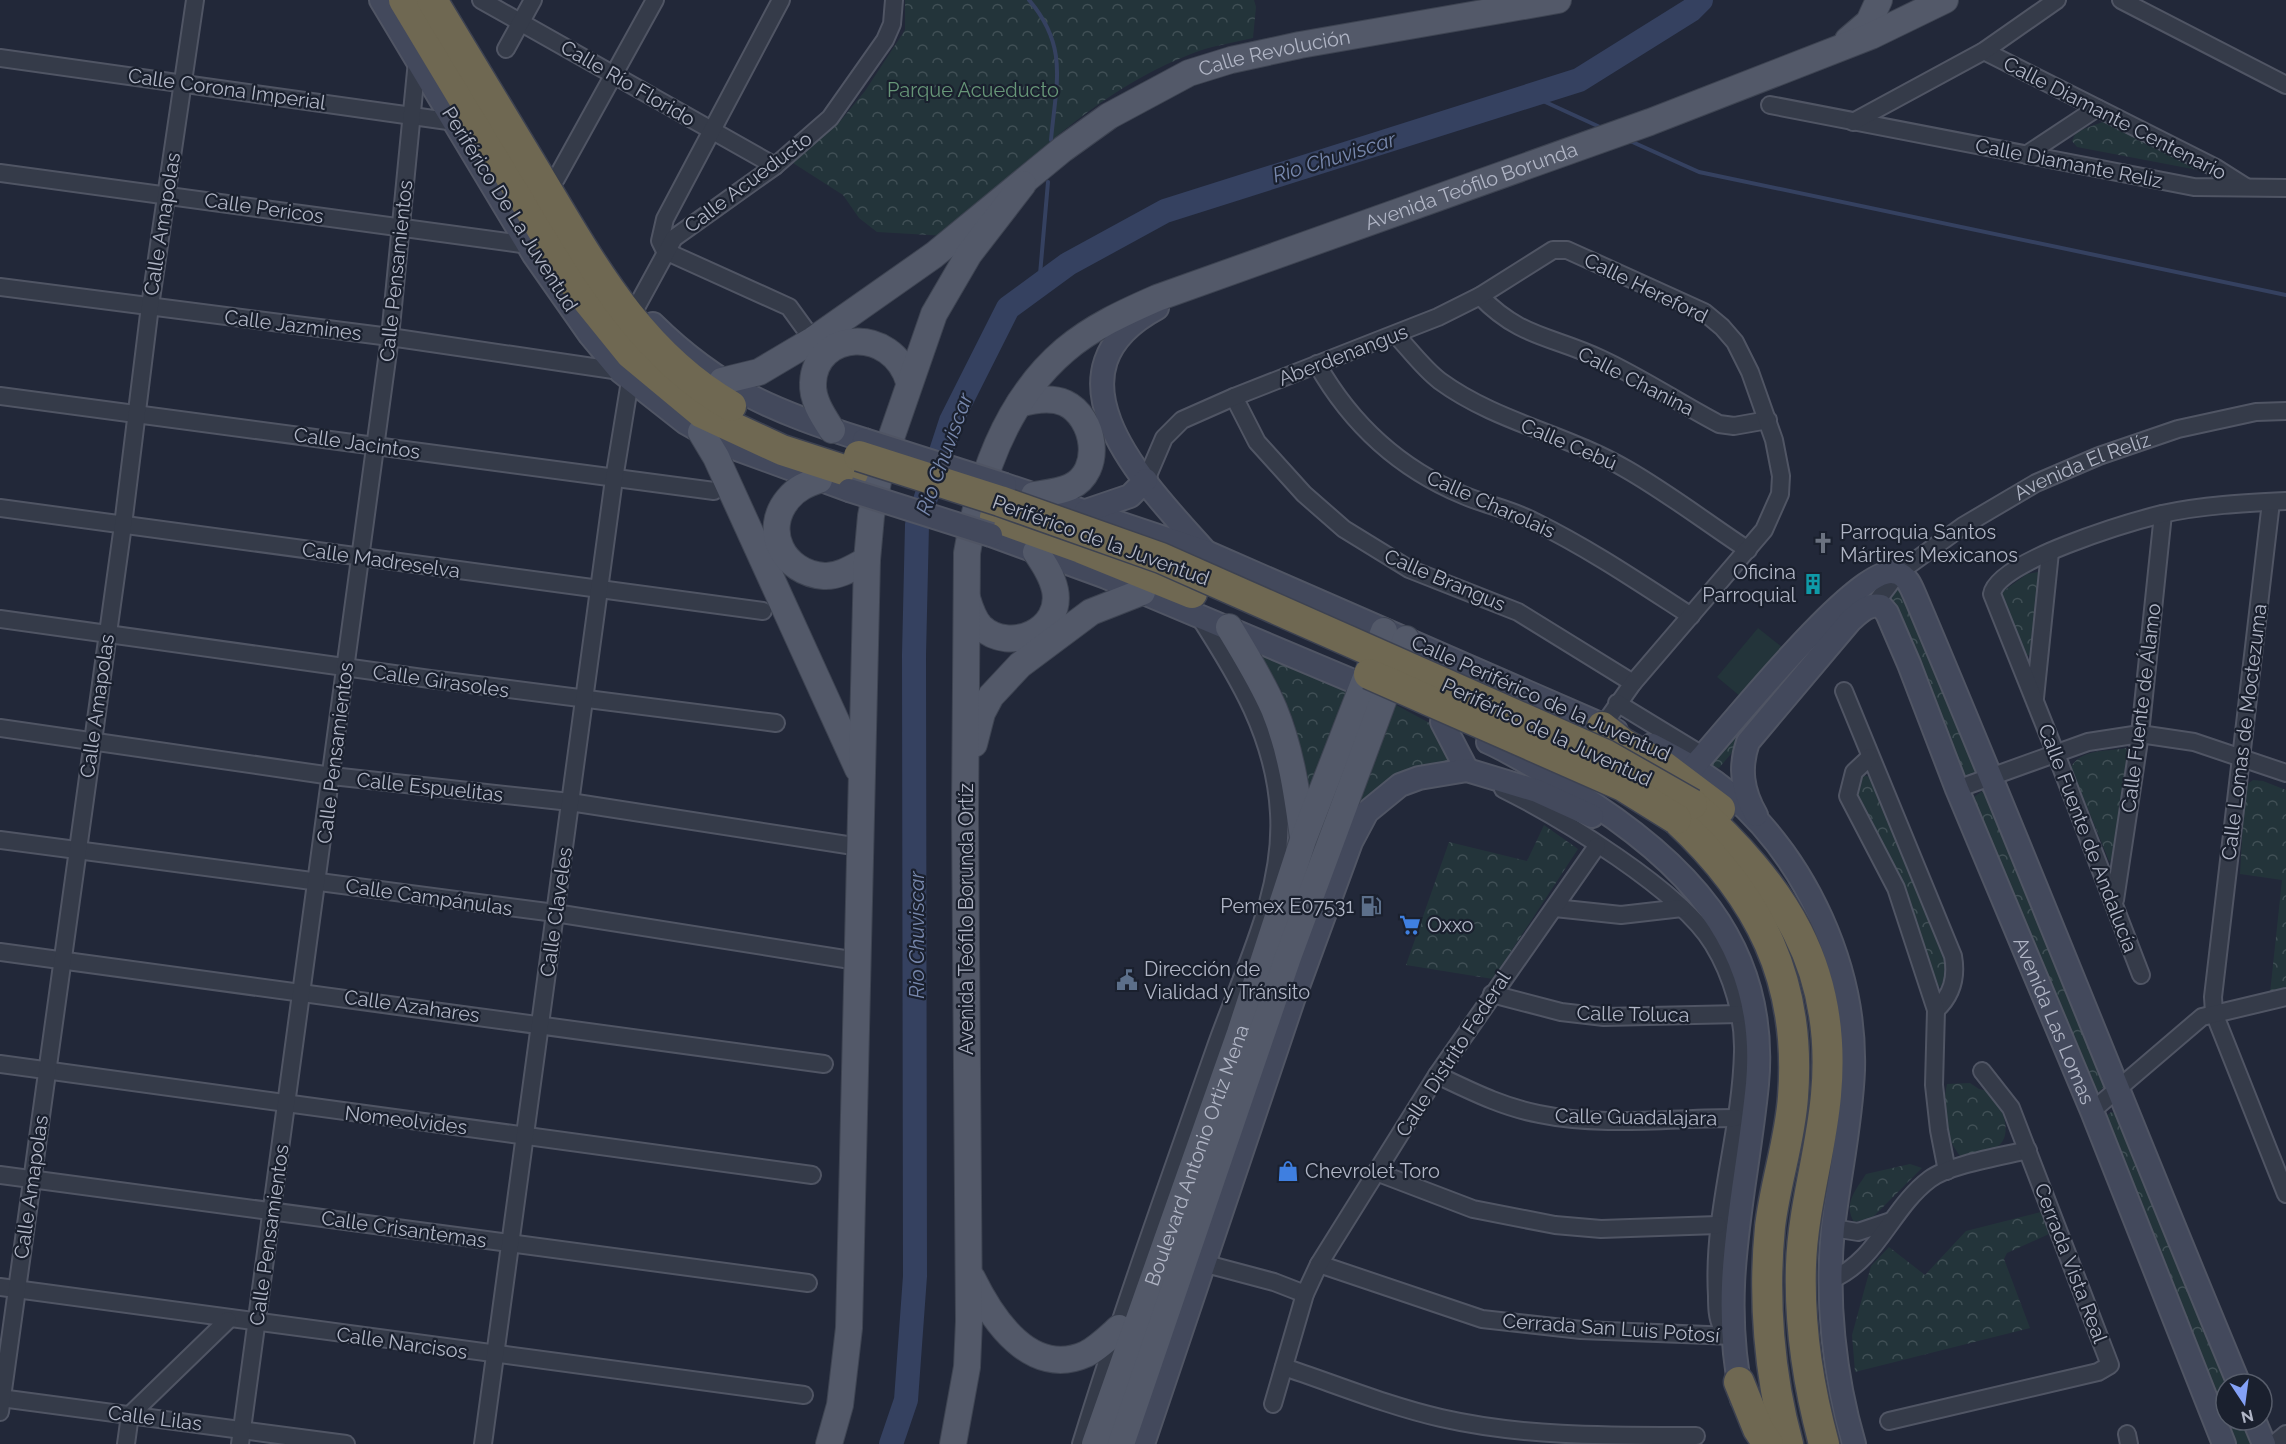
<svg xmlns="http://www.w3.org/2000/svg" width="2286" height="1444" viewBox="0 0 2286 1444" font-family="Raleway,sans-serif">
<defs>
<pattern id="park-crowns" width="20" height="18" patternUnits="userSpaceOnUse" patternTransform="scale(1.5)"><rect width="20" height="18" fill="#23343a"/><path d="M2 6a3 3 0 1 1 6 0M12 15a3 3 0 1 1 6 0" fill="none" stroke="#404f55"/></pattern>
</defs>
<rect width="100%" height="100%" fill="#222839"/>
<g fill="url(#park-crowns)">
<path d="M 905,0 L 1254,0 L 1256,7 L 1253,38 C 1232,43 1210,46 1191,54 C 1096,90 1020,168 947,236 L 877,232 L 859,218 L 843,195 L 793,163 L 842,119 L 865,91 L 905,30 Z"/>
<polygon points="2105,121 2204,164 2203,171 2077,147 2072,141 2076,132"/>
<polygon points="2038,572 2041,577 2035,649 2029,655 2024,655 2002,602 2002,592 2027,574"/>
<polygon points="1898,586 1905,586 1979,770 1969,777 1963,776 1891,603 1890,593"/>
<polygon points="1844,605 1855,607 1719,768 1711,766 1709,762"/>
<polygon points="1257,650 1355,689 1311,814 1294,722 1280,688"/>
<path d="M 1396,705 L 1437,727 L 1461,762 C 1418,759 1380,778 1355,812 Z"/>
<path d="M 2126,748 L 2129,754 L 2115,860 L 2109,861 L 2071,767 C 2082,748 2107,752 2126,748 Z"/>
<polygon points="1863,775 1870,777 1874,785 1949,963 1941,987 1936,985 1901,879 1856,802 1857,780"/>
<polygon points="2253,780 2263,781 2286,790 2286,990 2270,993 2282,880 2240,874 2245,786"/>
<polygon points="1985,789 2105,1082 2105,1086 2097,1093 2092,1093 1974,803 1974,797"/>
<polygon points="1544,825 1578,849 1493,979 1406,965 1449,842 1527,861"/>
<path d="M 1970,1083 L 1979,1089 L 1992,1092 C 2001,1105 2015,1135 1997,1147 C 1988,1153 1971,1155 1961,1157 C 1942,1133 1941,1112 1947,1084 Z"/>
<polygon points="2111,1112 2117,1114 2229,1384 2226,1384 2226,1420 2244,1420 2254,1444 2231,1444 2103,1119"/>
<path d="M 1910,1164 L 1922,1168 L 1872,1218 L 1854,1222 C 1843,1203 1856,1190 1866,1174 Z"/>
<polygon points="2041,1212 2049,1234 2007,1253 2004,1259 2030,1328 1855,1372 1852,1335 1864,1291 1871,1266 1889,1247 1925,1275 1966,1231"/>
</g>
<polygon fill="#23343a" points="1758,628 1782,647 1741,697 1717,677"/>
<g fill="none" stroke-linecap="round" stroke-linejoin="round">
<g stroke="#354160" stroke-width="4">
<path d="M 1029,0 C 1069,47 1056,83 1051,140"/>
<polyline points="1530,95 1602,128"/>
<polyline points="1628,140 1699,172 2286,295"/>
<polyline points="1039,286 1048,182"/>
</g>
<polyline stroke="#354160" stroke-width="24" points="891,1444 906,1400 915,1276 914,655 917,525 951,421 1008,308 1068,264 1165,211 1579,80 1691,10 1701,0"/>
<defs>
<g id="street">
<polyline points="481,0 775,166"/>
<polyline points="781,0 665,219 660,241 665,251 789,307 813,340"/>
<polyline points="2121,0 2286,85"/>
<polyline points="506,49 533,0"/>
<polyline points="1984,51 2216,168 2246,187"/>
<polyline points="0,58 455,122"/>
<polyline points="1770,105 2194,187 2286,188"/>
<polyline points="1853,122 1984,51 2057,0"/>
<polyline points="2026,155 2097,108"/>
<polyline points="0,173 529,245"/>
<polyline points="556,179 655,0"/>
<polyline points="0,287 390,337 620,371"/>
<path d="M 1480,296 C 1520,338 1553,336 1601,359 C 1642,378 1679,403 1719,424 L 1734,426 L 1768,420"/>
<polyline points="637,306 674,238 775,166 830,118 885,40 892,24 894,0"/>
<path d="M 1396,335 C 1410,350 1424,369 1440,381 C 1496,422 1566,434 1626,469 C 1668,493 1707,523 1748,550"/>
<path d="M 1317,364 C 1351,424 1398,468 1463,495 C 1486,505 1513,510 1535,522 C 1590,549 1640,583 1691,616"/>
<polyline points="0,396 714,491"/>
<polyline points="1234,397 1257,442 1304,494 1344,529 1409,569 1518,612 1633,683"/>
<polyline points="1146,480 1164,438 1182,420 1234,397 1438,317 1480,296 1553,250 1567,250 1704,312 1722,327 1735,342 1750,372 1774,440 1781,476 1780,494 1764,530 1633,683 1602,727"/>
<polyline points="2271,502 2213,997 2214,1013 2286,1194"/>
<polyline points="0,508 763,611"/>
<path id="s1" d="M 1874,605 L 1898,573 L 1963,526 L 2036,483 L 2099,456 L 2178,429 L 2256,412 L 2286,411"/>
<polyline points="0,619 430,679 776,723"/>
<path d="M 1844,691 L 1953,956 C 1957,978 1952,995 1936,1010"/>
<polyline points="2035,698 2050,552"/>
<polyline points="1617,703 1704,756"/>
<polyline points="0,728 332,776 570,802 860,847"/>
<polyline points="1870,757 1854,772 1848,796 1896,888 1936,1010 1934,1085 1939,1130 1947,1171"/>
<path d="M 1503,789 C 1561,818 1680,890 1713,944 C 1732,975 1744,1016 1743,1052 C 1741,1134 1712,1213 1717,1296 C 1717,1305 1717,1318 1722,1327 C 1725,1330 1729,1333 1733,1336"/>
<polyline points="1957,789 2088,742 2140,734 2194,742 2286,773"/>
<polyline points="0,840 555,913 857,961"/>
<polyline points="2115,900 2140,734 2163,514"/>
<polyline points="1555,908 1621,915 1682,908"/>
<polyline points="0,952 824,1064"/>
<path d="M 2141,975 L 2056,754 L 1992,594 C 1997,561 2130,522 2162,514 C 2203,505 2245,503 2286,501"/>
<polyline points="1492,994 1561,1012 1604,1017 1740,1014"/>
<polyline points="0,1064 812,1175"/>
<path d="M 1437,1075 C 1471,1091 1502,1107 1539,1114 C 1600,1127 1673,1118 1735,1118"/>
<polyline points="2092,1111 2202,1017 2286,997"/>
<polyline points="1376,1172 1473,1209 1555,1225 1601,1229 1718,1225"/>
<polyline points="0,1175 808,1283"/>
<polyline points="1833,1228 1858,1232 1891,1221"/>
<polyline points="1195,1261 1274,1282 1305,1294"/>
<polyline points="1319,1264 1482,1319 1581,1330 1733,1336"/>
<path d="M 1831,1280 C 1878,1260 1891,1208 1930,1179 C 1948,1165 2003,1156 2028,1150"/>
<polyline points="0,1287 804,1395"/>
<path d="M 1284,1367 C 1335,1384 1388,1406 1441,1418 C 1524,1437 1611,1436 1696,1436"/>
<polyline points="0,1398 346,1444"/>
<polyline points="1273,1404 1305,1294 1319,1264 1437,1075 1597,846"/>
<polyline points="0,1412 123,525 150,306 195,0"/>
<polyline points="1889,1421 2098,1372 2110,1365 2011,1108 1982,1071"/>
<polyline points="2127,1434 2129,1444"/>
<polyline points="126,1444 130,1415 228,1320"/>
<polyline points="240,1444 390,337 417,61"/>
<polyline points="483,1444 614,479 630,381"/>
<path d="M 1081,1444 C 1122,1311 1169,1180 1215,1049 C 1241,974 1284,894 1279,813 C 1275,737 1238,677 1198,615"/>
<polyline points="2274,1444 2286,1434"/>
</g>
<g id="secondary">
<polyline points="381,0 534,255 590,335 620,371 686,423 723,444 849,490"/>
<path d="M 1157,308 C 1035,374 1146,485 1205,551"/>
<path d="M 653,324 C 720,390 776,412 864,440"/>
<polyline points="1005,485 1206,552 1616,731"/>
<polyline points="1086,511 1130,496 1146,480"/>
<polyline points="991,535 1106,577 1379,692"/>
<polyline points="1442,722 1467,770"/>
<path d="M 1488,742 C 1517,755 1543,772 1570,789 C 1681,857 1770,942 1757,1084 C 1746,1196 1718,1284 1742,1399"/>
<path d="M 1652,745 C 1679,759 1705,773 1729,793 C 1807,860 1856,968 1853,1070 C 1851,1124 1839,1175 1833,1228 C 1826,1299 1834,1376 1854,1444"/>
<path d="M 1693,767 C 1723,736 1860,560 1897,573 C 1908,576 1912,589 1916,598 C 2027,859 2130,1123 2239,1384"/>
<path id="s2" d="M 1756,815 C 1742,791 1739,768 1748,742 L 1850,621 C 1859,613 1868,603 1881,606 L 1887,613 L 1909,664 L 1957,789 L 2092,1111 L 2224,1444"/>
<polyline points="2254,1420 2264,1444"/>
<polyline points="1143,1444 1293,1000 1351,842 1367,812 1400,785 1419,778 1467,770 1537,791 1592,816"/>
</g>
<g id="primary">
<polyline points="1848,40 1869,22 1879,0"/>
<path id="s3" d="M 722,381 L 759,372 L 813,340 L 934,255 L 1063,149 L 1109,116 L 1189,73 L 1231,60 L 1300,45 L 1558,0"/>
<path d="M 1019,404 C 1033,400 1051,397 1065,403 C 1095,417 1104,471 1070,487 C 1059,492 1046,493 1034,495"/>
<path d="M 832,430 C 823,416 812,400 813,383 C 815,331 892,325 909,382"/>
<polyline points="701,432 716,457 858,769"/>
<path d="M 819,480 C 807,484 797,488 788,499 C 762,530 783,573 824,576 C 839,577 854,567 867,560"/>
<path d="M 967,598 C 970,608 974,620 981,627 C 1010,654 1063,630 1055,590 C 1052,576 1044,564 1036,552"/>
<path d="M 1229,627 C 1245,654 1262,681 1274,709 C 1291,750 1297,794 1303,837"/>
<polyline points="974,744 982,713 991,696 1020,665 1091,612 1142,592"/>
<path d="M 972,1278 C 992,1319 1031,1379 1086,1354 C 1098,1348 1109,1337 1119,1328"/>
<polyline points="829,1444 840,1405 849,1328 867,560 871,516 881,467 934,314 969,254 1023,184"/>
<path id="s4" d="M 953,1444 L 967,1367 L 969,1321 L 965,815 L 967,553 C 979,479 1005,401 1065,350 C 1092,327 1125,312 1157,298 L 1650,122 L 1871,36 L 1945,0"/>
<path id="s5" d="M 1095,1444 L 1240,1033 L 1303,840 L 1384,631"/>
<polyline points="1121,1444 1288,957 1406,639"/>
</g>
<g id="highway">
<polyline points="404,0 576,286 631,354 702,413 782,450 853,473"/>
<path d="M 432,0 C 467,58 503,117 538,175 C 591,263 639,353 731,406"/>
<polyline points="995,517 1081,548 1192,593"/>
<polyline points="1602,727 1622,743 1663,766 1720,809"/>
<path d="M 1692,804 C 1783,886 1838,967 1826,1095 C 1821,1152 1803,1207 1801,1265 C 1799,1326 1808,1385 1824,1444"/>
<path d="M 1676,819 C 1760,897 1802,981 1793,1097 C 1790,1141 1775,1183 1770,1227 C 1763,1298 1769,1375 1788,1444"/>
<polyline points="1739,1382 1758,1429 1768,1444"/>
</g>
</defs>
<use href="#street" stroke="#505564" stroke-width="20"/>
<use href="#secondary" stroke="#505564" stroke-width="26"/>
<use href="#primary" stroke="#3e4452" stroke-width="28"/>
<use href="#highway" stroke="#3d4251" stroke-width="33"/>
<use href="#street" stroke="#353b49" stroke-width="16"/>
<use href="#secondary" stroke="#43495c" stroke-width="22"/>
<use href="#primary" stroke="#535969" stroke-width="26"/>
<use href="#highway" stroke="#6f6852" stroke-width="30"/>
<defs>
<g id="secondary-bridge">
<polyline points="864,440 1005,485"/>
<polyline points="849,490 991,535"/>
</g>
<g id="highway-bridge">
<polyline points="859,456 1000,501 1161,558 1606,755 1692,804"/>
<polyline points="1369,674 1623,786 1676,819"/>
</g>
</defs>
<use href="#secondary-bridge" stroke="#505564" stroke-width="26" stroke-linecap="butt"/>
<use href="#highway-bridge" stroke="#3d4251" stroke-width="33" stroke-linecap="butt"/>
<use href="#secondary-bridge" stroke="#43495c" stroke-width="22"/>
<use href="#highway-bridge" stroke="#6f6852" stroke-width="30"/>
</g>
<defs>
<symbol id="church-bare" viewBox="-9 -9 18 18"><path d="M-1.2-6h2.4v3.5h3.3v2.4h-3.3V6h-2.4V-.1h-3.3v-2.4h3.3Z" fill="#6b7280" stroke="#1a202e" stroke-width="2.5" paint-order="stroke"/></symbol>
<symbol id="building-bare" viewBox="-9 -9 18 18"><path d="M-4-6H4V6H1V3H-1V6H-4ZM-2.5-4.3h1.7v1.8h-1.7ZM.8-4.3h1.7v1.8H.8ZM-2.5-1h1.7V.8h-1.7ZM.8-1h1.7V.8H.8Z" fill="#0f9aa8" stroke="#1a202e" stroke-width="2.5" paint-order="stroke"/></symbol>
<symbol id="fuel-bare" viewBox="-9 -9 18 18"><path d="M-5.5-6h7V0h2V4h1.3V-2.5L3-4.5l.8-.8L6-3V5H2.5V1h-1V6h-7ZM-4.2-4.7v3.2H.2V-4.7Z" fill="#5c6f8a" stroke="#1a202e" stroke-width="2.5" paint-order="stroke"/></symbol>
<symbol id="supermarket-bare" viewBox="-9 -9 18 18"><path d="M-6-5.5h2.5l.6 2H6L4.5 2H-2.5L-4.4-4H-6ZM-1.5 3.2a1.3 1.3 0 1 0 .1 0ZM3 3.2a1.3 1.3 0 1 0 .1 0Z" fill="#3f7fe0" stroke="#1a202e" stroke-width="2.5" paint-order="stroke"/></symbol>
<symbol id="civic-bare" viewBox="-9 -9 18 18"><path d="M-.6-6.5H3V-4.5H.6V-3L4-1V1h2V6H-6V1h2V-1L-.6-3ZM-1.2 2.5V6h2.4V2.5Z" fill="#5c6f8a" stroke="#1a202e" stroke-width="2.5" paint-order="stroke"/></symbol>
<symbol id="shop-bare" viewBox="-9 -9 18 18"><path d="M-5-2.5h2.3a2.7 3.5 0 0 1 5.4 0H5L5.5 6h-11ZM-1.5-2.5h3a1.5 2.3 0 0 0-3 0Z" fill="#3f7fe0" stroke="#1a202e" stroke-width="2.5" paint-order="stroke"/></symbol>
</defs>
<g fill-rule="evenodd">
<use href="#church-bare" x="1808" y="528" width="30" height="30"/>
<use href="#building-bare" x="1798" y="569" width="30" height="30"/>
<use href="#fuel-bare" x="1356" y="891" width="30" height="30"/>
<use href="#supermarket-bare" x="1395" y="910" width="30" height="30"/>
<use href="#civic-bare" x="1112" y="965" width="30" height="30"/>
<use href="#shop-bare" x="1273" y="1156" width="30" height="30"/>
</g>
<g text-anchor="middle" dominant-baseline="central" stroke-width="4.5" stroke-linejoin="round" paint-order="stroke">
<g font-size="20" fill="#b0b5c5" stroke="#1a202e">
<text stroke="none"><textPath href="#s3" startOffset="651">Calle Revolución</textPath></text>
<text transform="translate(628 83) rotate(30)">Calle Río Florido</text>
<text transform="translate(227 89) rotate(8)">Calle Corona Imperial</text>
<text transform="translate(2115 118) rotate(27)">Calle Diamante Centenario</text>
<text transform="translate(2069 163) rotate(11)">Calle Diamante Reliz</text>
<text transform="translate(748 182) rotate(-37)">Calle Acueducto</text>
<text stroke="none"><textPath href="#s4" startOffset="1562">Avenida Teófilo Borunda</textPath></text>
<text transform="translate(264 208) rotate(8)">Calle Pericos</text>
<text transform="translate(510 209) rotate(58)">Periférico De La Juventud</text>
<text transform="translate(162 224) rotate(-81)">Calle Amapolas</text>
<text transform="translate(396 271) rotate(-84)">Calle Pensamientos</text>
<text transform="translate(1646 288) rotate(26)">Calle Hereford</text>
<text transform="translate(293 325) rotate(7)">Calle Jazmines</text>
<text transform="translate(1343 355) rotate(-21)">Aberdenangus</text>
<text transform="translate(1636 381) rotate(27)">Calle Chanina</text>
<text transform="translate(357 443) rotate(8)">Calle Jacintos</text>
<text transform="translate(1569 444) rotate(23)">Calle Cebú</text>
<text stroke="none"><textPath href="#s1" startOffset="254">Avenida El Relíz</textPath></text>
<text transform="translate(1491 504) rotate(24)">Calle Charolais</text>
<text transform="translate(1101 540) rotate(20)">Periférico de la Juventud</text>
<text transform="translate(381 560) rotate(8)">Calle Madreselva</text>
<text transform="translate(1445 580) rotate(23)">Calle Brangus</text>
<text transform="translate(441 681) rotate(8)">Calle Girasoles</text>
<text transform="translate(1541 698) rotate(24)">Calle Periférico de la Juventud</text>
<text transform="translate(97 706) rotate(-82)">Calle Amapolas</text>
<text transform="translate(2141 708) rotate(-83)">Calle Fuente de Álamo</text>
<text transform="translate(1547 732) rotate(25)">Periférico de la Juventud</text>
<text transform="translate(2244 732) rotate(-83)">Calle Lomas de Moctezuma</text>
<text transform="translate(335 753) rotate(-83)">Calle Pensamientos</text>
<text transform="translate(430 787) rotate(6)">Calle Espuelitas</text>
<text transform="translate(2088 838) rotate(69)">Calle Fuente de Andalucía</text>
<text transform="translate(429 897) rotate(8)">Calle Campánulas</text>
<text transform="translate(556 912) rotate(-82)">Calle Claveles</text>
<text transform="translate(966 919) rotate(-90)">Avenida Teófilo Borunda Ortíz</text>
<text transform="translate(412 1006) rotate(8)">Calle Azahares</text>
<text transform="translate(1633 1014) rotate(1)">Calle Toluca</text>
<text stroke="none"><textPath href="#s2" startOffset="720">Avenida Las Lomas</textPath></text>
<text transform="translate(1453 1054) rotate(-57)">Calle Distrito Federal</text>
<text transform="translate(1636 1117) rotate(1)">Calle Guadalajara</text>
<text transform="translate(406 1120) rotate(7)">Nomeolvides</text>
<text stroke="none"><textPath href="#s5" startOffset="306">Boulevard Antonio Ortiz Mena</textPath></text>
<text transform="translate(31 1187) rotate(-82)">Calle Amapolas</text>
<text transform="translate(404 1229) rotate(8)">Calle Crisantemas</text>
<text transform="translate(269 1235) rotate(-82)">Calle Pensamientos</text>
<text transform="translate(2071 1263) rotate(69)">Cerrada Vista Real</text>
<text transform="translate(1611 1328) rotate(4)">Cerrada San Luis Potosí</text>
<text transform="translate(402 1343) rotate(8)">Calle Narcisos</text>
<text transform="translate(155 1418) rotate(7)">Calle Lilas</text>
</g>
<g font-size="20" fill="#679678" stroke="#1a202e">
<text x="973" y="90">Parque Acueducto</text>
</g>
<g font-size="20" fill="#b0b5c5" stroke="#1a202e" text-anchor="start">
<text x="1840" y="532">Parroquia Santos<tspan x="1840" dy="23">Mártires Mexicanos</tspan></text>
<text x="1796" y="572" text-anchor="end">Oficina<tspan x="1796" dy="23">Parroquial</tspan></text>
<text x="1354" y="906" text-anchor="end">Pemex E07531</text>
<text x="1427" y="925">Oxxo</text>
<text x="1144" y="969">Dirección de<tspan x="1144" dy="23">Vialidad y Tránsito</tspan></text>
<text x="1305" y="1171">Chevrolet Toro</text>
</g>
<g font-size="21" font-style="italic" fill="#7888ad" stroke="#1a202e">
<text transform="translate(1334 157) rotate(-17)">Rio Chuviscar</text>
<text transform="translate(944 454) rotate(-70)">Rio Chuviscar</text>
<text transform="translate(916 935) rotate(-90)">Rio Chuviscar</text>
</g>
</g>
<g transform="translate(2244 1402) rotate(167)"><circle r="28" fill="#1a202e" stroke="#565c6a" stroke-width="1.5"/>
<path d="M0-4.5L10 22L0 15L-10 22Z" fill="#84a1f6"/>
<text y="-9" font-size="16" font-weight="bold" text-anchor="middle" fill="#b0b5c5">N</text>
</g>
</svg>
